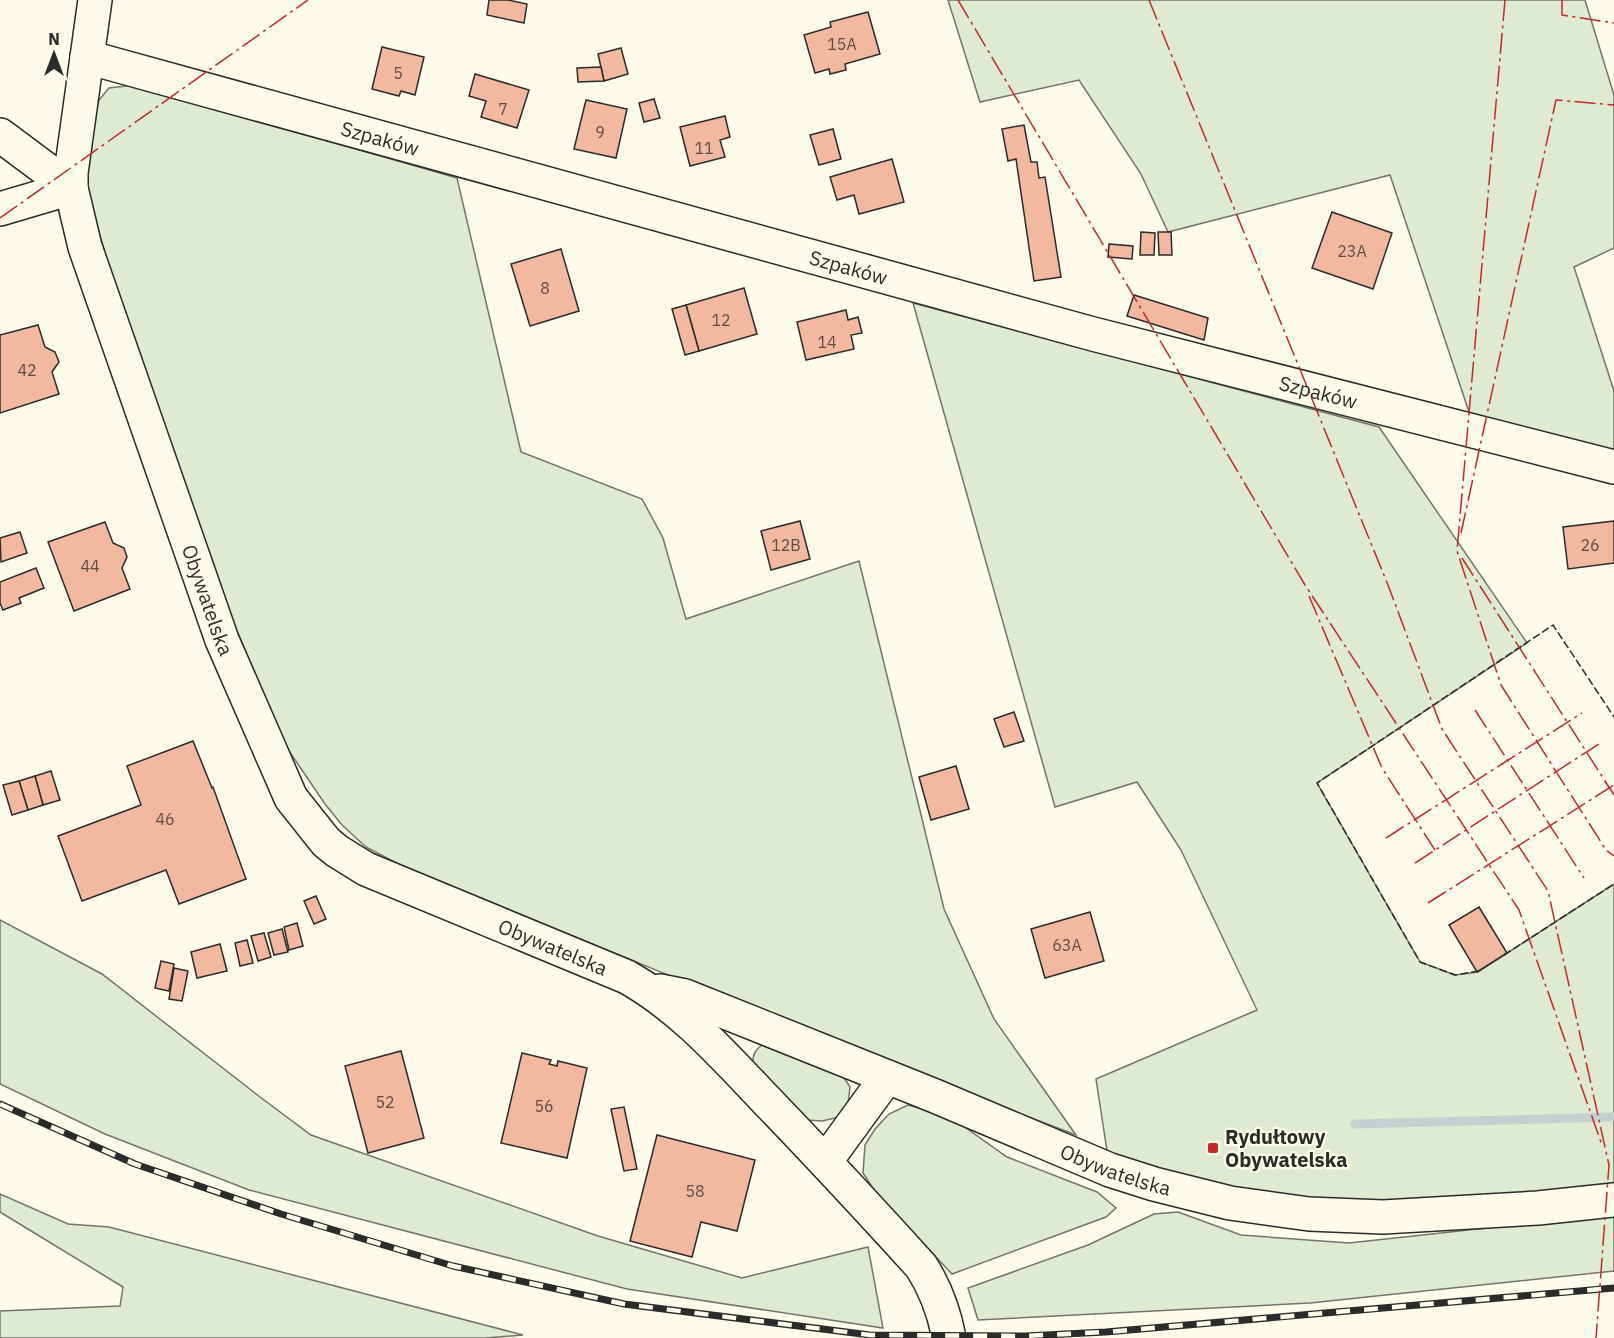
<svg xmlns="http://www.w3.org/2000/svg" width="1614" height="1338" viewBox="0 0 1614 1338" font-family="'IBM Plex Sans',sans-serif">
<rect width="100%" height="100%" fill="#fdfbea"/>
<g fill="#deebd1" stroke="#74746e" stroke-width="1.5">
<polygon points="948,0 1585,0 1614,95 1614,248 1574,267 1614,391 1614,467 1476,433 1390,175 1168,232 1141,174 1079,80 980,102"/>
<polygon points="134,85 457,178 521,452 642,499 663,538 686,619 859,561 944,909 994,1019 1076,1135 809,1033 398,864 366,847 342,825 325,804 287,748 182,502 121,308 90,201 86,177 96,111 99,100 109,88"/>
<polygon points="913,303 1379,427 1527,643 1317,783 1420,962 1455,975 1478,972 1614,884 1614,1200 1384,1217 1110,1170 1096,1079 1257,1010 1181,850 1137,782 1055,807"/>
<polygon points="0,920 102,974 260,1097 311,1135 598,1236 742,1278 868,1247 883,1328 627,1289 249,1190 105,1134 0,1084"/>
<path d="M 766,1042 L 843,1076 L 850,1087 L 848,1103 L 839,1117 L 822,1121 L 806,1120 L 753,1066 C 752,1053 756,1049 766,1042 Z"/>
<polygon points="908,1105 949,1116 1007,1157 1097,1192 1116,1208 1106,1217 952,1274 876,1193 863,1173 865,1145 875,1129 889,1114"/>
<polygon points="0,1194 68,1224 109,1227 523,1335 486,1338 0,1338 0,1311 120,1306 123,1287 0,1212"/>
<polygon points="1178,1212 1241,1235 1349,1243 1614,1214 1614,1271 1310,1303 978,1320 968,1288 1088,1245 1154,1214"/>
</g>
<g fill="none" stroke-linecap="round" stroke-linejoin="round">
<polyline stroke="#c7d0d0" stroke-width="9" points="1355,1124 1614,1117"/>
</g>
<g fill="#f2b8a0" stroke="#2b2b2b" stroke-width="1.5">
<polygon points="489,0 508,0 527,4 524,23 487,15"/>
<polygon points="868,12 880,54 845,64 846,70 830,74 829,69 815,73 804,35 831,27 830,22"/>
<polygon points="382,47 424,57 415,95 401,91 399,96 372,89"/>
<polygon points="621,48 628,74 604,81 598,54"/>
<polygon points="601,67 604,81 578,82 577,68"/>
<polygon points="475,74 529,90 517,128 481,117 486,101 469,96"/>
<polygon points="654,99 660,118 644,122 639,103"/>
<polygon points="586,100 627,109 616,158 574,149"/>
<polygon points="725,116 730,137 720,140 725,157 690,166 680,127"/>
<polygon points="1024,125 1031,162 1037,162 1039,178 1045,177 1061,277 1034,281 1016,159 1008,161 1002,129"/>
<polygon points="833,129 841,159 819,165 810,135"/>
<polygon points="892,159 904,202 859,214 854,195 837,200 830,177"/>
<polygon points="1332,212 1392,233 1373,289 1312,268"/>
<polygon points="1141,232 1155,233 1154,255 1140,255"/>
<polygon points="1158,232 1171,232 1172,255 1159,255"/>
<polygon points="1109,244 1133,246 1132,259 1108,257"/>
<polygon points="561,249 579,311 530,326 511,264"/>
<polygon points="744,288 757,334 699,351 686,305"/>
<polygon points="1134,295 1208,318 1204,340 1127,316"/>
<polygon points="686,305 699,351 685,355 672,309"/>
<polygon points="846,310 848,320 858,317 862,333 851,335 854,349 806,360 797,322"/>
<polygon points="38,325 45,347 55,352 59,362 52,372 59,394 0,413 0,335"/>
<polygon points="800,521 810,559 771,570 761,531"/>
<polygon points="1614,521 1614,563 1568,569 1563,527"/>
<polygon points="105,522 113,543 124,548 127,557 122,568 130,589 74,611 48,542"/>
<polygon points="20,532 27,553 1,562 0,538"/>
<polygon points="36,568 44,588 19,598 21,603 3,610 0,603 0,582"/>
<polygon points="1014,712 1024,741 1004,747 994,719"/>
<polygon points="193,741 212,788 213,787 246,879 179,904 166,870 82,901 58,836 141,805 127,766"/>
<polygon points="956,766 969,809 931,820 919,777"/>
<polygon points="51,771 60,800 43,805 35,776"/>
<polygon points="35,776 43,805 28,810 19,781"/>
<polygon points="19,781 28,810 12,815 3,785"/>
<polygon points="316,896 326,919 314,924 304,901"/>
<polygon points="1479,907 1507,953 1477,972 1449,925"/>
<polygon points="1090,912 1104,961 1045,978 1031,929"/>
<polygon points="297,923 303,946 289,950 284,927"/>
<polygon points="282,929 288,952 274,955 268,933"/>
<polygon points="264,933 271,957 258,961 251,936"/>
<polygon points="247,940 253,963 240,966 235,943"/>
<polygon points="220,944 227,971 197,978 191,952"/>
<polygon points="161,961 174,964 169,991 155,988"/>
<polygon points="174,968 188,971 182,1001 169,999"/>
<polygon points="401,1051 424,1138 368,1153 345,1066"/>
<polygon points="522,1053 551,1060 549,1064 557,1066 558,1061 587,1068 567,1158 501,1143"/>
<polygon points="624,1107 637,1169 624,1171 611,1109"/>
<polygon points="657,1135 755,1160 737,1231 701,1222 692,1257 630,1241"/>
</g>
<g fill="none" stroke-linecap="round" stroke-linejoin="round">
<defs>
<g id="minor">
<path id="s1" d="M 95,0 L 71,173 L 71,188 L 85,247 L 222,640 L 291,798 L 326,842 L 337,851 L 366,869 L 627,977 C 682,1008 724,1056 767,1101 C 819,1155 870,1210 921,1266 C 936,1289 944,1311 949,1338"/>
<path id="s2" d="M 87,57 L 1093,334 L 1614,467"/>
<polyline points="0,135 71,188"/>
<polyline points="0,209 71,188"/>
<path id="s3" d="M 660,991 L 685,996 L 935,1096 L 1110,1170 L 1154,1184 L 1230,1203 L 1309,1214 L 1383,1217 L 1538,1208 L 1614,1200"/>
<polyline points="825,1162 887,1077"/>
</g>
</defs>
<use href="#minor" stroke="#2b2b2b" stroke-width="36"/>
<use href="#minor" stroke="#fdfbea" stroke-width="33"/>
<defs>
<polyline id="rail" points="0,1104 135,1164 281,1214 453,1266 624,1304 870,1335 1025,1336 1106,1332 1614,1288"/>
</defs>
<use href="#rail" stroke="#2b2b2b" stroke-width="7"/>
<use href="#rail" stroke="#fdfbea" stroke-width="4.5" stroke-dasharray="14" stroke-linecap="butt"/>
<g stroke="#2b2b2b" stroke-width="1.5" stroke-dasharray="8 3" stroke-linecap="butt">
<polyline points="1504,955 1614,884"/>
<polyline points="1479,971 1455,975 1420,962 1317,783 1553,625 1614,717"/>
</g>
<g stroke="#c62828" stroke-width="1.5" stroke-dasharray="21 4.5 3 4.5" stroke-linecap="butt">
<polyline points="958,0 1305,585 1519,910 1602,1145"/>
<polyline points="1149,0 1388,585 1442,729 1548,891 1609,1165 1596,1338"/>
<polyline points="1505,0 1457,551 1501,685 1606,850 1614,856"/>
<polyline points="1562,0 1562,15 1614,23"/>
<polyline points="0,218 308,0"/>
<polyline points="1461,533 1556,100 1614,105"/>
<polyline points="1462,558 1614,795"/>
<polyline points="1309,596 1382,768 1435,850"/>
<polyline points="1475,710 1584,878"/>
<polyline points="1386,838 1582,713"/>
<polyline points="1415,863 1602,742"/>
<polyline points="1428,903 1614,785"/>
</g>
</g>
<rect fill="#c62828" stroke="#fdfbea" stroke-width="2" x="1207" y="1142" width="12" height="12" rx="3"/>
<g text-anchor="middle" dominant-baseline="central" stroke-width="4.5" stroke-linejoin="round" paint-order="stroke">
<g font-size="16" fill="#5d4e48">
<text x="842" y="44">15A</text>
<text x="398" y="73">5</text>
<text x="503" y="109">7</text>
<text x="600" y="132">9</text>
<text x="704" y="148">11</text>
<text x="1352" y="251">23A</text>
<text x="545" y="288">8</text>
<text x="721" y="320">12</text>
<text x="827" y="342">14</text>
<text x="27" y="370">42</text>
<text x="786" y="545">12B</text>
<text x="1590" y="545">26</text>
<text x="90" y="566">44</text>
<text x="165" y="819">46</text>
<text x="1067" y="945">63A</text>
<text x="385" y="1102">52</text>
<text x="544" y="1106">56</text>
<text x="695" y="1191">58</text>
</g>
<g font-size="20" fill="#2b2b2b" stroke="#fdfbea">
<text stroke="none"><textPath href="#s2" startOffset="304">Szpaków</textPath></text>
<text stroke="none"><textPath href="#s2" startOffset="790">Szpaków</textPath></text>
<text stroke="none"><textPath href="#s2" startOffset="1276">Szpaków</textPath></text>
<text stroke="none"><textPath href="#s1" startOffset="624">Obywatelska</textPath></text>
<text stroke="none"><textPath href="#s1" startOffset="1146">Obywatelska</textPath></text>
<text stroke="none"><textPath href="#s3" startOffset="490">Obywatelska</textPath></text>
</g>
<g font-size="20" font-weight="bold" fill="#2b2b2b" stroke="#fdfbea" text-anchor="start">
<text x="1225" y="1136">Rydułtowy<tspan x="1225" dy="23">Obywatelska</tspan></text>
</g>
</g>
<g transform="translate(54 54)" stroke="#fdfbea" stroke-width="4.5" paint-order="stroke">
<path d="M0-4.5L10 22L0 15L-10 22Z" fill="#2b2b2b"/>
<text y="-9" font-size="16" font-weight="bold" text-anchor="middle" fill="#2b2b2b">N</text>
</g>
</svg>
